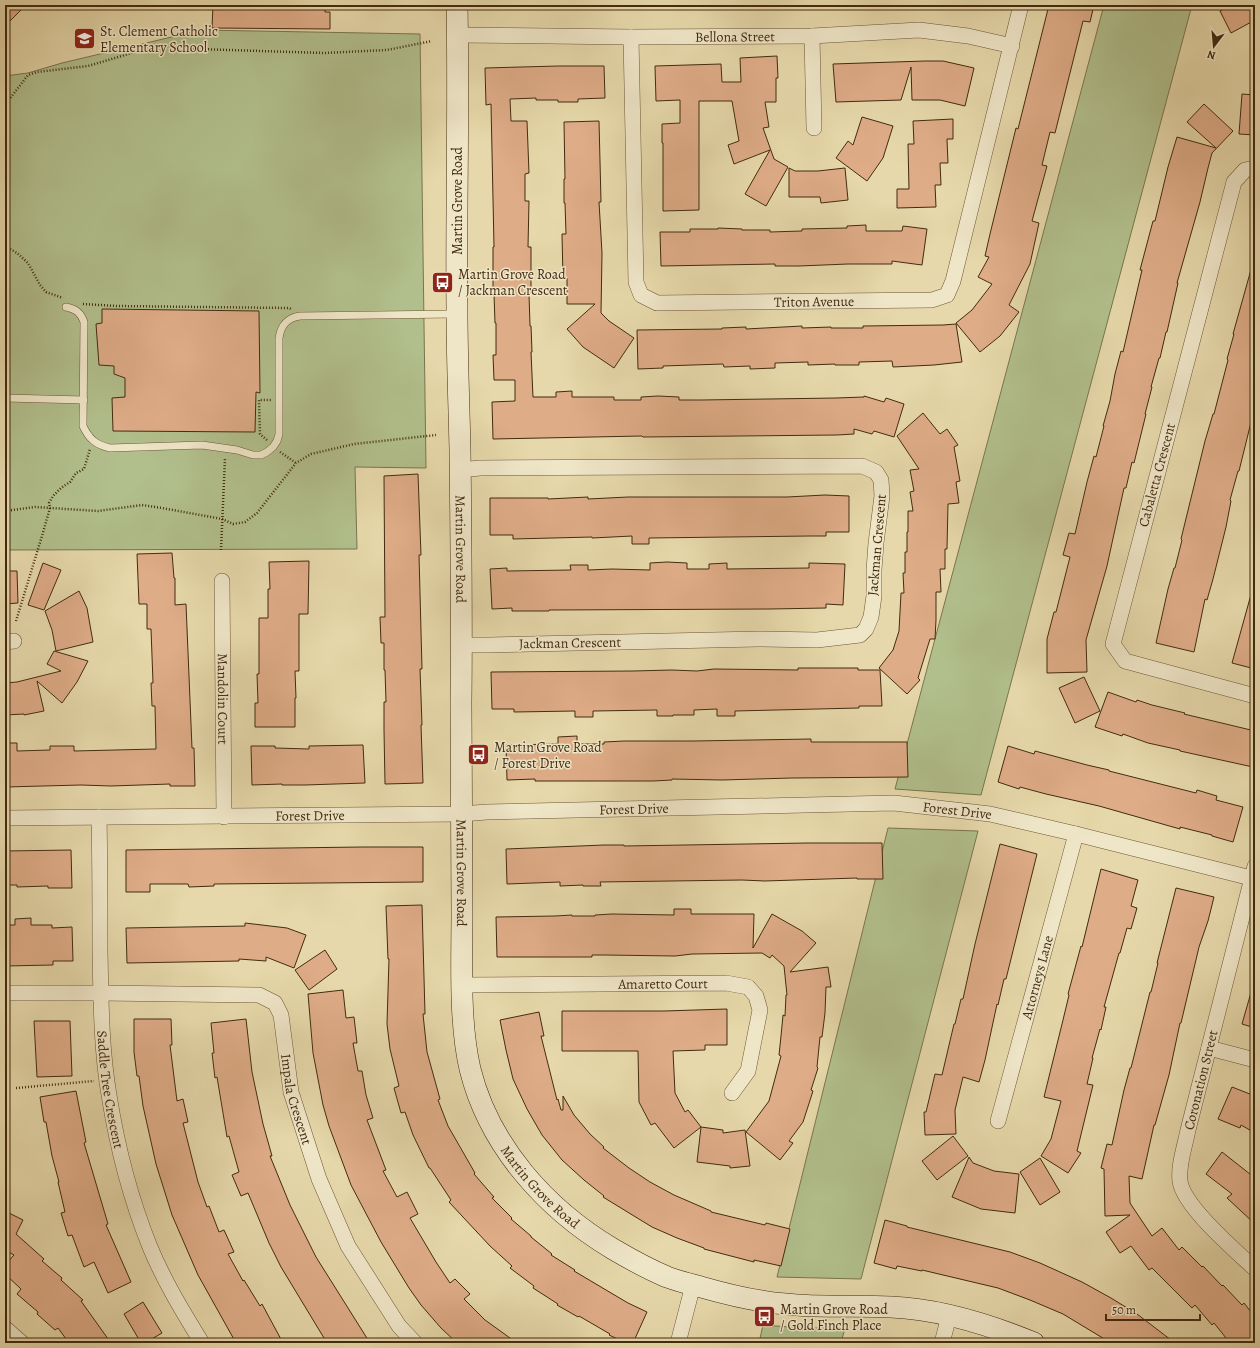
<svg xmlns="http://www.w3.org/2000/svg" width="1260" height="1348" viewBox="0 0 1260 1348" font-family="Alegreya,serif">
<rect width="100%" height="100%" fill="#e6d8aa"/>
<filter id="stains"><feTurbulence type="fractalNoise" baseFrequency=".005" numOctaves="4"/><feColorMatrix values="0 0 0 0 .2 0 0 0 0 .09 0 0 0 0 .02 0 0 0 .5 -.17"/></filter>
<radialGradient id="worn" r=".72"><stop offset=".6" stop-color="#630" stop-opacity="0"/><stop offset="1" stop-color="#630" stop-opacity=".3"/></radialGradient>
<g fill="#b1bf8c" stroke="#7a754e">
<polygon points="1104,5 1192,5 981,795 895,789"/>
<polygon points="201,30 420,34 426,468 355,467 357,549 5,550 5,76 28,73 62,63"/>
<polygon points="888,828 978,831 861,1279 777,1277"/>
<polygon points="763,1325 803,1328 845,1328 841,1343 759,1343"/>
</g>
<g fill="#deac87" stroke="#432b10">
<polygon points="5,5 26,5 5,26"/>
<polygon points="213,5 325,5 325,12 330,12 330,29 212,28"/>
<polygon points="1049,5 1094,5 1090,22 1083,21 1055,133 1050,132 1042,165 1047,166 1032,221 1039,223 1030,264 1009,305 1019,312 1000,336 980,352 956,323 972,310 992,284 978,277 989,257 985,256 990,234 1016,128 1018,129"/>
<polygon points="1231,5 1255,5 1255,20 1231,33 1220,11"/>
<polygon points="777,56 778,78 776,78 776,102 765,102 769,127 763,128 774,159 788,167 766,206 745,194 770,150 734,164 728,145 739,141 732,101 699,101 699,210 663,211 663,143 662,143 662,124 680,123 680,100 656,101 655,66 721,64 722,82 741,82 740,58"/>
<polygon points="925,61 943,61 974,68 965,106 940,100 912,100 911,67 901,100 836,102 833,64"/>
<polygon points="558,66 604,66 605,98 578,99 578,102 558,102 558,100 536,100 536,98 510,99 511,121 527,121 529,173 525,174 525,201 529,201 528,247 531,247 531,294 529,294 530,326 531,326 532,352 531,352 533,397 556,397 556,392 572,391 572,397 614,397 614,400 641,400 641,397 658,396 679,397 679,400 701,400 836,398 864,397 864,396 884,402 886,398 904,404 894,437 874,431 872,434 854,429 854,434 837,435 643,437 642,436 493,439 492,402 515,401 515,380 494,380 493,355 496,355 496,323 495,323 494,294 493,294 493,247 494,247 491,104 486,105 485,68"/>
<polygon points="1242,94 1255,95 1255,135 1239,134"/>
<polygon points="1204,104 1233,131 1212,153 1208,168 1200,202 1177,283 1178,283 1167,332 1166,332 1160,358 1159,358 1151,387 1152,387 1145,414 1146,414 1134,463 1132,462 1126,488 1124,488 1107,566 1086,640 1087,672 1047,673 1047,639 1054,612 1056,612 1070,557 1063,555 1069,533 1075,534 1087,482 1094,456 1096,457 1104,426 1103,426 1110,401 1115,374 1121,351 1123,352 1142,270 1140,270 1153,221 1155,221 1168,167 1177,137 1216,148 1187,122"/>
<polygon points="862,117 893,126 883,158 867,181 836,158 848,141 853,145"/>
<polygon points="953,119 953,139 947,139 948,163 940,163 941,185 935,185 936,207 897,208 897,189 909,189 908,144 914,144 913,121"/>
<polygon points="599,121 601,202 599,202 602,253 601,313 609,321 634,338 614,368 583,347 567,329 595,304 567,304 567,278 563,278 562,234 566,234 565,203 564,203 564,179 565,179 564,122"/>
<polygon points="789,168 795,171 818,171 845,168 848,200 821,203 820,197 789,197"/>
<polygon points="866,225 866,231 902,231 903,226 927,229 922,265 892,261 892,264 848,264 799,266 775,266 775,264 661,266 660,232 690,232 690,229 718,229 718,228 742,229 742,230 770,230 770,232 802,231 802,229 847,228 847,226"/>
<polygon points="1252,266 1255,266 1255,406 1239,471 1238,471 1230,500 1231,501 1226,527 1213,579 1207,600 1205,599 1194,652 1156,643 1168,589 1174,568 1175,568 1182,540 1181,539 1205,441 1213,414 1214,414 1228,360 1227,359 1234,334 1233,334"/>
<polygon points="102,309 259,311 260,393 256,392 255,432 113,431 112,398 125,397 125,378 114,374 114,366 99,365 96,324 102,323"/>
<polygon points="956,324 962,362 934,365 893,367 892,361 859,362 859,365 835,365 835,364 808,365 808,362 775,363 775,368 750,369 750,366 724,367 723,364 663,366 663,368 638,369 637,330 722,329 722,328 746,327 746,329 802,326 802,328 831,327 831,328 863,328 863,326 943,325"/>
<polygon points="923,413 940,434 947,429 958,445 954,447 960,481 956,482 959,503 948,504 947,549 945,549 945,569 940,569 941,592 936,592 936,620 935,639 930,639 918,678 920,680 907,694 879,668 893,650 899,631 901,593 904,593 903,573 905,573 905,552 907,552 907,532 908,532 908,511 913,511 910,492 914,491 910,470 919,469 897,436"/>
<polygon points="418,474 421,555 419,555 422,669 420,669 422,725 421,725 423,783 385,784 384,730 384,702 386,702 385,670 384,670 384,643 381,643 380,617 385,617 384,476"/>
<polygon points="825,495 849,496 849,532 826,532 826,536 810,536 649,538 649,544 632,544 632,536 592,538 592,537 513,539 513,535 490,535 490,498 548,498 548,499 588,497 588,499 628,497 787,497"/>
<polygon points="172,553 174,578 175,578 175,605 186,604 192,748 194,748 195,786 170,786 170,784 111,786 81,785 5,787 5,743 17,743 17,751 50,750 50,746 74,746 74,751 156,749 155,706 152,706 151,683 153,683 151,629 147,629 147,604 139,604 137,554"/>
<polygon points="309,561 308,614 299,614 299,671 295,671 296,698 295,698 295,727 255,727 255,703 258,703 257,674 259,674 259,618 268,618 268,589 270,589 269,562"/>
<polygon points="667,562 687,563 687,569 709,569 709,564 727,563 727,569 809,568 809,563 845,564 843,605 826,604 826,608 770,609 549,610 549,611 512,611 512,608 492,609 490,569 507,568 507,571 571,570 570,565 588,565 588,570 612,569 650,570 650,563"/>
<polygon points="43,563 61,570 44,610 28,605"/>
<polygon points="5,571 17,571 18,603 5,604"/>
<polygon points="79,591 87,608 93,642 56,651 52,630 45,611"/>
<polygon points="1252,591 1255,591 1255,669 1232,663"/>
<polygon points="54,651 88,661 77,682 62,703 37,681 44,711 24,715 24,714 5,715 5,683 17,682 61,671 47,664"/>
<polygon points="798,668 858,668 858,670 880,670 882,706 859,706 859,708 735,711 735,716 717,716 717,709 694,710 694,715 673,715 673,716 657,716 657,710 593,711 593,717 575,717 575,711 514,712 514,709 492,709 491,672 633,671 672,670 697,671 714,669 798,670"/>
<polygon points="1084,677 1100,711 1075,723 1059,688"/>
<polygon points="1108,692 1136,702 1137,700 1152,705 1185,713 1184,714 1255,731 1255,760 1253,767 1180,751 1180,750 1148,743 1123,734 1122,736 1095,727"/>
<polygon points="577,736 577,744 604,744 604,742 624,741 694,741 811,739 811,742 907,742 908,777 792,778 722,780 672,779 672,780 653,781 535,781 535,779 507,780 506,745 558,744 558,737"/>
<polygon points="363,745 365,783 305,785 282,785 282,784 252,785 251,746 275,746 275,748 309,749 309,746"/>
<polygon points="1008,746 1034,754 1035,751 1087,765 1109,770 1109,771 1196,793 1197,790 1217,796 1216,800 1243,807 1233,842 1212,836 1212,835 1180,827 1180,829 1099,806 1046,794 1020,787 1019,789 998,782"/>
<polygon points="807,843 882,843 883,879 857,879 857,878 765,881 742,880 600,882 601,886 583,886 583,885 560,886 560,882 507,884 506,849 604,845 624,845 624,846"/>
<polygon points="1000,844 1037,854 1006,979 1004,979 998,1005 997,1004 985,1060 979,1082 963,1077 955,1110 956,1134 925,1135 924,1112 926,1112 935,1074 942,1075 954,1024 955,1024 961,999 963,999 975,944"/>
<polygon points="363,847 423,847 423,882 214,884 214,886 189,887 188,884 150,884 150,892 126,892 126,850"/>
<polygon points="71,850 72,888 48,888 48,886 17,887 17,885 5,885 5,851"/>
<polygon points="1101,869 1138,880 1131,906 1137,908 1131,929 1127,928 1120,953 1119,953 1104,1007 1106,1007 1101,1030 1100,1029 1092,1058 1093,1058 1087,1084 1093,1085 1077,1151 1081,1153 1068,1173 1041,1156 1051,1139 1061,1101 1044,1097 1063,1020 1069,995 1068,994 1081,946 1082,947"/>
<polygon points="1176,888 1214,897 1208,921 1199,947 1181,1023 1180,1023 1169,1075 1155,1125 1154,1125 1142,1179 1129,1176 1130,1203 1152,1236 1162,1228 1179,1250 1182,1247 1202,1267 1203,1266 1222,1286 1223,1285 1242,1305 1244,1303 1255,1317 1255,1343 1230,1343 1214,1323 1212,1325 1195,1305 1192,1308 1152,1268 1149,1270 1131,1246 1120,1253 1106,1232 1130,1215 1105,1216 1104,1169 1101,1168 1107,1144 1112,1145 1124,1090 1130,1068 1131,1068 1150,992 1151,992 1158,963 1157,963"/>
<polygon points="422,905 425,1014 423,1014 427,1052 440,1099 438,1100 448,1126 475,1173 474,1174 494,1197 492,1198 512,1218 511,1219 531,1236 531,1237 552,1254 551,1255 575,1270 574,1271 628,1303 647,1312 633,1343 626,1343 609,1335 610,1334 579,1316 578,1317 557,1305 558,1304 533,1288 534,1286 510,1268 512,1266 490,1246 449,1202 451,1200 430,1168 429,1168 413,1135 405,1112 401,1113 394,1088 399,1086 390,1049 387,1024 389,959 388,959 386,906"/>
<polygon points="674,909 691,909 691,914 754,914 753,948 772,914 802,931 816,943 790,972 828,967 831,987 826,987 825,1013 822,1037 820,1037 817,1067 818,1068 811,1090 813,1091 803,1122 789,1141 793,1143 780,1160 746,1132 769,1101 781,1056 779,1055 781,1036 783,1015 785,1016 786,995 787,995 784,966 772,955 770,958 762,953 692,954 675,956 605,955 592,955 592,957 497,957 496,917 555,916 572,915 572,916 595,916 595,915 612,914 674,915"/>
<polygon points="31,918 31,925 52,925 52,928 72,927 73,961 53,961 53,965 5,966 5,925 15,925 15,919"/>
<polygon points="245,923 287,928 306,935 294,968 266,957 266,961 239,959 239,961 127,963 126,928 245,926"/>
<polygon points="325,950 337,969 309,990 295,970"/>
<polygon points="1252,989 1255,990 1255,1028 1242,1024"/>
<polygon points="343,990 346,1018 354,1017 357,1043 353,1043 358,1071 362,1071 366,1095 373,1118 367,1120 386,1170 383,1171 397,1197 407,1192 418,1214 410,1218 436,1262 450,1283 455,1279 470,1294 464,1299 485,1320 517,1343 457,1343 441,1328 421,1305 409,1288 381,1242 351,1185 329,1126 323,1105 313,1053 308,994"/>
<polygon points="727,1009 727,1045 705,1045 705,1050 673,1051 675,1093 685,1112 688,1110 701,1127 674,1148 655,1123 651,1125 639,1102 638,1051 562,1051 562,1011 664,1011"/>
<polygon points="539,1012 544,1036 541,1036 557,1100 558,1099 561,1110 563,1110 563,1096 574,1115 590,1134 604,1147 603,1148 629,1168 650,1182 674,1195 711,1211 711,1212 765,1225 766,1223 790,1229 781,1266 754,1260 754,1262 704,1249 704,1248 677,1238 652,1227 603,1197 604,1196 584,1180 562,1160 542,1135 527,1109 513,1079 506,1050 500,1020"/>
<polygon points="134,1019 171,1019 172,1045 170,1045 177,1101 183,1099 188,1122 183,1123 198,1182 207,1207 209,1206 219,1232 224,1230 234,1252 228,1254 243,1281 244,1280 260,1306 262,1304 283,1343 236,1343 198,1275 172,1215 156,1164 143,1106 139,1076 137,1076 134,1052"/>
<polygon points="246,1019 252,1072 263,1124 272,1156 270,1156 290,1205 316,1257 370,1343 327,1343 281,1267 269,1243 248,1193 241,1196 232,1175 239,1172 229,1136 227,1137 217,1077 215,1078 212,1053 214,1053 211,1023"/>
<polygon points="34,1021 70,1021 72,1076 37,1077"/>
<polygon points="1232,1087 1255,1096 1255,1133 1241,1125 1240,1128 1218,1119"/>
<polygon points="76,1091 86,1142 84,1143 108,1224 106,1225 131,1282 108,1293 94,1262 84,1267 72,1235 68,1236 61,1213 65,1212 58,1182 59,1182 52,1156 46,1122 44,1122 40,1097"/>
<polygon points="701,1127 723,1130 723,1133 745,1130 750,1166 730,1168 730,1166 697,1162"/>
<polygon points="953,1136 968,1156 937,1180 922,1161"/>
<polygon points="1222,1152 1255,1178 1255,1224 1227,1198 1232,1194 1206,1174"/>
<polygon points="969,1157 973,1163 994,1171 1019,1174 1015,1213 981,1209 952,1197"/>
<polygon points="1040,1158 1060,1192 1040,1205 1020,1172"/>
<polygon points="5,1211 23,1220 16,1234 44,1259 42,1261 62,1278 61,1280 83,1300 81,1301 111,1343 69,1343 58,1328 55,1330 37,1314 38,1312 17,1294 21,1289 5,1274 5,1265 14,1255 5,1250"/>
<polygon points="885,1220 907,1226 907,1227 1010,1252 1040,1263 1082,1282 1111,1298 1137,1314 1175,1343 1111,1343 1063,1314 1030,1300 998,1288 922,1270 922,1271 897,1266 896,1269 874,1263"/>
<polygon points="143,1302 162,1333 145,1343 141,1343 124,1314"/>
</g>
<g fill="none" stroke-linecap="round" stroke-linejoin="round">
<defs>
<g id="lane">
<path d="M 66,307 C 76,309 81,313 84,322 L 83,426 C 89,439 96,445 110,448 L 202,445 L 237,450 L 253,455 L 261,455 L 267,452 L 273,447 L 277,441 L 279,434 L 279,338 C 281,325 287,318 300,316 L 455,314"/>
<polyline points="5,398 84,400"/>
</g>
<g id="street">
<path id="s1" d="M 458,35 L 631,37 L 812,36 L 919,30 L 968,36 L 1012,46"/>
<polyline points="812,36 814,128"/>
<path id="s2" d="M 631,37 L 636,282 L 641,295 L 657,303 L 932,300 L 947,295 L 953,281 L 1021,5"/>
<polyline points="1255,168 1245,170 1234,182 1113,644 1125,661 1255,696"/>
<polyline points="460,470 480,468 862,466 876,472 881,480 882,496 876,543 874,570 874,596 871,617 866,629 860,635 817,640 758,639 489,645 461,645"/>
<path id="s3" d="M 222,581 L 224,817"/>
<polyline points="5,642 14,641"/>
<path id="s4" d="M 99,817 C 100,861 100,906 100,950 C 101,999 101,1048 109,1095 C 117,1146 131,1200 150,1247 C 164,1281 183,1312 202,1343"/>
<path id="s5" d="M 5,818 L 461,814 L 487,812 L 894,803 L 990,814 L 1076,834 L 1255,879"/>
<path d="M 1255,866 L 1188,1130 C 1185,1146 1178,1165 1180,1181 C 1183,1206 1236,1251 1255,1269"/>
<path id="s6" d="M 462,985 L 726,983 L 748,987 L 756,996 L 760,1010 L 748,1071 L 732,1093"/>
<path id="s7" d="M 5,993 L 101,993 L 259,995 L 275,1003 L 281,1015 L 291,1092 L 319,1179 L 348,1246 L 399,1326 L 415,1343"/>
<polyline points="1209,1048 1255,1060"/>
<path id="s8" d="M 998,1121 L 1076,834"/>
<polyline points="5,1328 22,1343"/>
<polyline points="678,1343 693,1285"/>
<polyline points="942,1343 949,1316"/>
</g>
<g id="secondary">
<path id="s9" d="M 457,5 C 459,107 456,209 457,310 C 457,357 459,403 460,450 C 461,534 462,619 461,703 C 461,773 462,843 462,912 C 462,962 459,1021 470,1069 C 489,1146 546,1209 613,1249 C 630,1259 648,1269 667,1277 C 678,1281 689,1284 701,1287 C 729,1295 757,1302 786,1304 C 821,1308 856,1305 891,1307 C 940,1309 988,1324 1034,1343"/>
</g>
</defs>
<use href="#lane" stroke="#6c5636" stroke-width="8"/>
<use href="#street" stroke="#6c5636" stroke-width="16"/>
<use href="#secondary" stroke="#432b10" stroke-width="22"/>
<g stroke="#432b10" stroke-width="2.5" stroke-dasharray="1 2" stroke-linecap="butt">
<polyline points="5,105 28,75 37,72 88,66 125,55 145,48 158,45 198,49 324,53 387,50 432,41"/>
<polyline points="5,246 17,253 28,263 40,285 46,292 63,298"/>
<polyline points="83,304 117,306 289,308 291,309"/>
<polyline points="267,440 260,434 259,400 271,400"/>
<polyline points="280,452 296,463"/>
<polyline points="5,511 35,507 98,511 142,505 162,508 222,519 233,524 245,522 257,513 296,463 311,454 354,444 436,435"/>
<polyline points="221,550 225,458"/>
<polyline points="16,621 42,536 50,508 49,503 53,496 61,488 70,482 76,473 84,469 90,449"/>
<polyline points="16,1088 94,1081"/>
</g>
<use href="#lane" stroke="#efe6c8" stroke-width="7"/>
<use href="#street" stroke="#efe6c8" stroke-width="15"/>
<use href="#secondary" stroke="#efe6c8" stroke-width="21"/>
</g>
<defs>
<symbol id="school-square" viewBox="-11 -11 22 22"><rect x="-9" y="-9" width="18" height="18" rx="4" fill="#8f2418" stroke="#efe6c8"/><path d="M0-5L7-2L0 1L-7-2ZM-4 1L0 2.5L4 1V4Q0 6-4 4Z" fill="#fff"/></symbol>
<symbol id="bus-square" viewBox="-11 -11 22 22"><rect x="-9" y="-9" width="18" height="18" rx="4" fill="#8f2418" stroke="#efe6c8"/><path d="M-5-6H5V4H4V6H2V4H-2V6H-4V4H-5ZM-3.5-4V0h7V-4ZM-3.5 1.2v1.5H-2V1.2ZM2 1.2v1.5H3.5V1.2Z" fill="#fff"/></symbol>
</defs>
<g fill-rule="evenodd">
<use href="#school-square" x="72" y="26" width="25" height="25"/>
<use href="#bus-square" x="430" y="270" width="25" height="25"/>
<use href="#bus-square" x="466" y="742" width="25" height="25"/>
<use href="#bus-square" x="752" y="1304" width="25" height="25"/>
</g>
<g text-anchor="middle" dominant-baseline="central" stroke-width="3" stroke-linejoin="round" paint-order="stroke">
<g font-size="14" fill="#432b10" stroke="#efe6c8" text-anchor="start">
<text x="100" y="31">St. Clement Catholic<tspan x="100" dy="16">Elementary School</tspan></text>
<text x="458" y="274">Martin Grove Road<tspan x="458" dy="16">/ Jackman Crescent</tspan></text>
<text x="494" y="747">Martin Grove Road<tspan x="494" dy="16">/ Forest Drive</tspan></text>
<text x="780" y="1309">Martin Grove Road<tspan x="780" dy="16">/ Gold Finch Place</tspan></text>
</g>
<g font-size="14" fill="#432b10" stroke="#efe6c8">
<text stroke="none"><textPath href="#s1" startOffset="277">Bellona Street</textPath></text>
<text transform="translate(457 201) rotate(-90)">Martin Grove Road</text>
<text stroke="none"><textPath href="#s2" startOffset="434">Triton Avenue</textPath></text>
<text transform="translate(1157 475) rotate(-75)">Cabaletta Crescent</text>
<text transform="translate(877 545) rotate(-85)">Jackman Crescent</text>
<text stroke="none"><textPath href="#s9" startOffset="544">Martin Grove Road</textPath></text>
<text transform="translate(570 643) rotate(-1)">Jackman Crescent</text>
<text stroke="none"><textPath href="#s3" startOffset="118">Mandolin Court</textPath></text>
<text stroke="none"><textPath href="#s5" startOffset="629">Forest Drive</textPath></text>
<text stroke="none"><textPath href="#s5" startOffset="953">Forest Drive</textPath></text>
<text stroke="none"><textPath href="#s5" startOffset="305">Forest Drive</textPath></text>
<text stroke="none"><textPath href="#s9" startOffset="868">Martin Grove Road</textPath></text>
<text stroke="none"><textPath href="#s8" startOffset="149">Attorneys Lane</textPath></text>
<text stroke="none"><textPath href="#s6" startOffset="201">Amaretto Court</textPath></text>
<text transform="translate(1201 1080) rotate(-76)">Coronation Street</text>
<text stroke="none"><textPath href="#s4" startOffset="273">Saddle Tree Crescent</textPath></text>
<text stroke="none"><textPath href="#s7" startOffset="371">Impala Crescent</textPath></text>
<text stroke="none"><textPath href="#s9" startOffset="1204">Martin Grove Road</textPath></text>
</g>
</g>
<rect width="1260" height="1348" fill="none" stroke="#e6d8aa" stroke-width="20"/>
<rect x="6" y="6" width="1248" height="1336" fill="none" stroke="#432b10" stroke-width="2"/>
<rect x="10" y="10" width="1240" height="1328" fill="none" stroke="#432b10"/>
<g transform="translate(1214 46) rotate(196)" stroke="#efe6c8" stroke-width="3" paint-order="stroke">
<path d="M0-3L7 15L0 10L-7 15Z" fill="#432b10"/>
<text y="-6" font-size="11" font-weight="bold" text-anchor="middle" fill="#432b10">N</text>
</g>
<path d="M1106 1314v6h94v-6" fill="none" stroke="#432b10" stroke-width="2"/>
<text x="1112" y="1314" font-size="12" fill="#432b10" stroke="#efe6c8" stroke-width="3" paint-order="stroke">50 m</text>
<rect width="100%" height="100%" filter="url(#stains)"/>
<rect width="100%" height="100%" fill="url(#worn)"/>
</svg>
